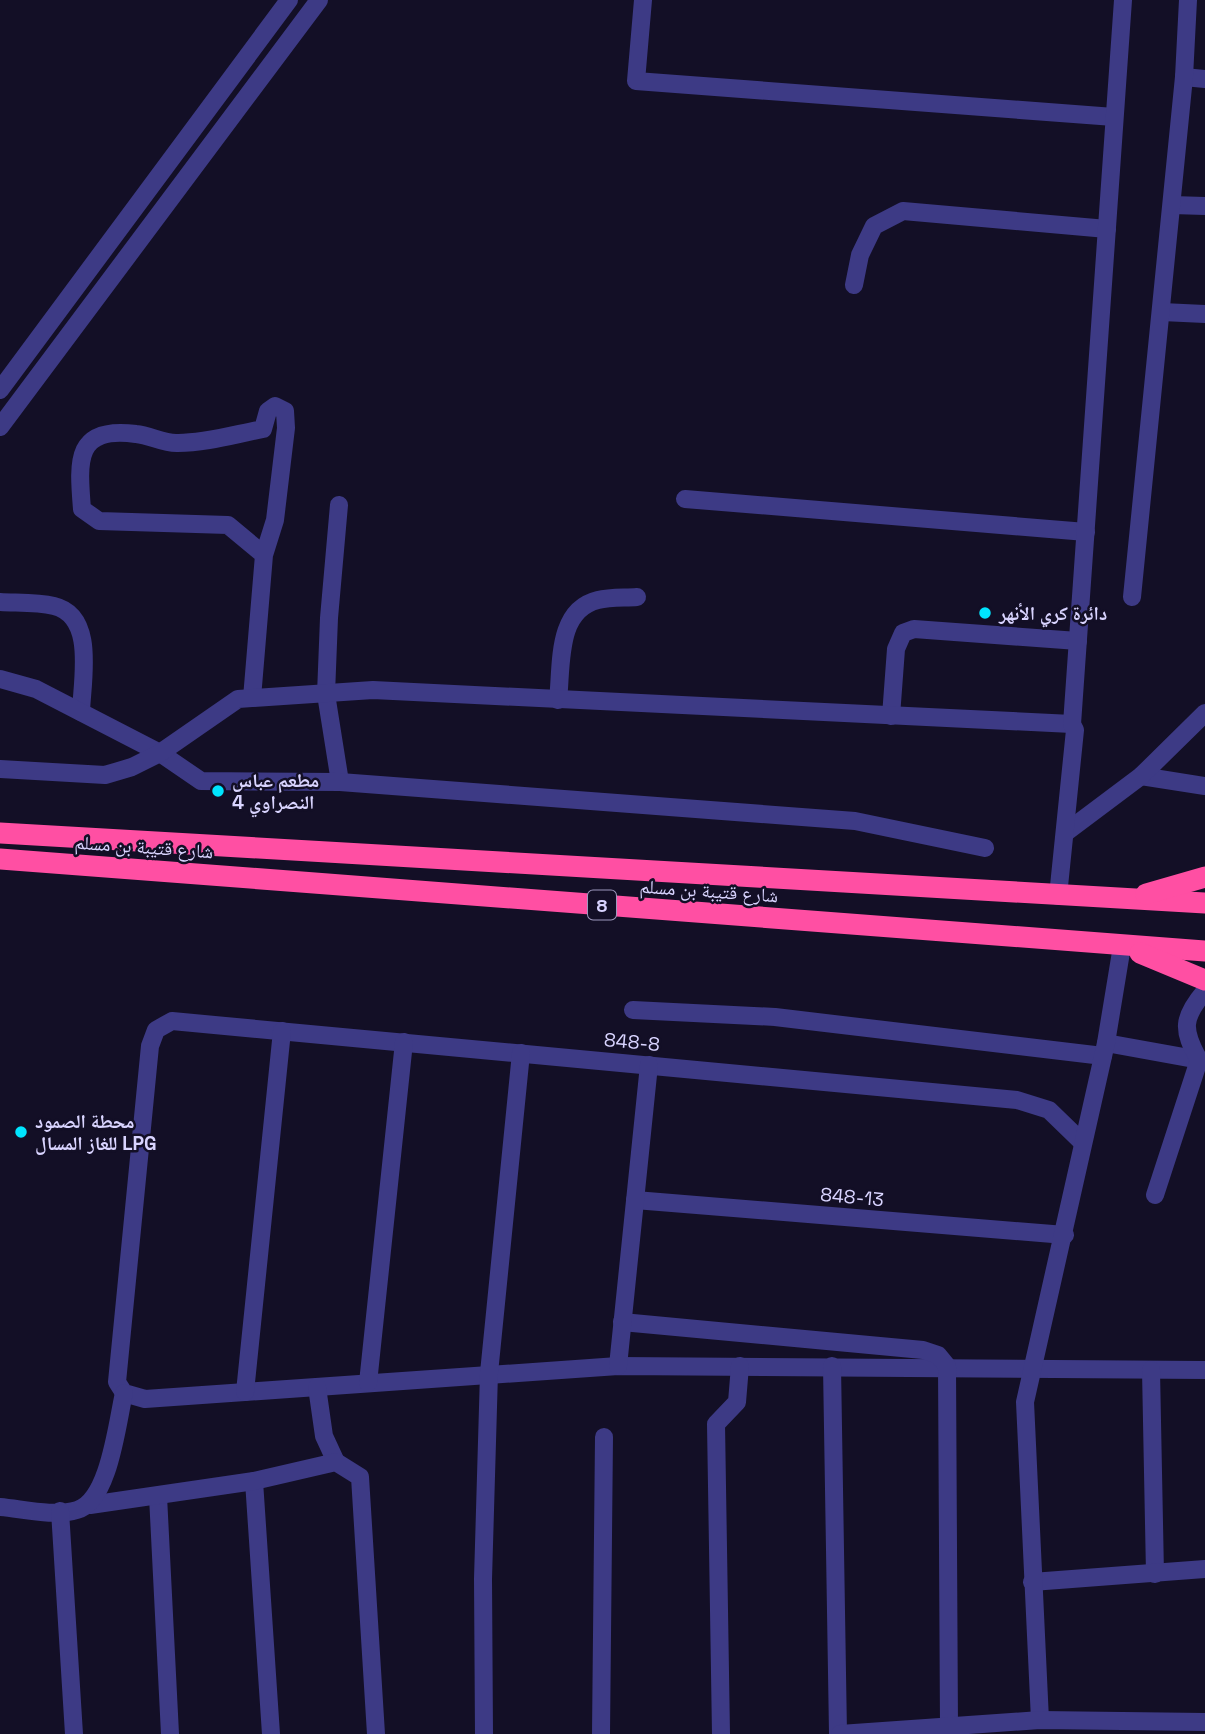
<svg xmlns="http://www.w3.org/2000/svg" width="1205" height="1734" viewBox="0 0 1205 1734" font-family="'Space Grotesk','Noto Naskh Arabic',sans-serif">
<rect width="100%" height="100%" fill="#130f26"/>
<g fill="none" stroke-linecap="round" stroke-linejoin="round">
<g stroke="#3d3a85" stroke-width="18">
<polyline points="643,0 636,81 1114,117"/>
<polyline points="1184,77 1205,79"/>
<polyline points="1172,205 1205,206"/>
<polyline points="854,285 860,255 874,226 903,211 1107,229"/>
<polyline points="1162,312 1205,314"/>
<polyline points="0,390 289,0"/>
<polyline points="0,427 319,0"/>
<polyline points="685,499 1086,532"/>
<polyline points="339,505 329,618 326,694 340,782"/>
<polyline points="1132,597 1184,77 1188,0"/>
<path d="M 0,602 C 18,603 37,602 54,606 C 96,616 82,680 81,712"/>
<polyline points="0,679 36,689 160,753 201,781 340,782 855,821 985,848"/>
<path d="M 252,698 L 264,555 L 275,520 L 286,428 L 285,411 L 275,406 L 268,411 L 263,429 C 236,434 206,443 178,443 C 164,444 150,435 136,434 C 75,426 78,460 82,509 L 99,521 L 228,525 L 264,555"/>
<path d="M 558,700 C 562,665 556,610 598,600 C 610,597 625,598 637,597"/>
<polyline points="891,716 896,649 903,633 914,629 1078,641"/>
<polyline points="0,769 105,775 132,767 160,753 238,699 373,690 1072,724"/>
<polyline points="1141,776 1205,786"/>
<polyline points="1065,833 1141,776 1205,713"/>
<polyline points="1058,896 1075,730 1072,724 1123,0"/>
<polyline points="633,1010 775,1017 1103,1056"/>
<polyline points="1106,1043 1205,1061"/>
<polyline points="1082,1142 1049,1110 1017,1100 172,1021 156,1030 150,1046 117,1382 124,1393 145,1399 618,1366 1205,1370"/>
<path d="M 1155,1195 L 1199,1060 C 1182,1030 1182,1018 1205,991"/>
<polyline points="635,1200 1065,1235"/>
<polyline points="622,1322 923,1350 938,1355 947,1366 949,1728"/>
<polyline points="618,1366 649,1065"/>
<polyline points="832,1366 838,1734"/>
<polyline points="1151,1370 1155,1574"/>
<polyline points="368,1383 404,1042"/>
<polyline points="317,1387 324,1436 336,1462"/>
<polyline points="245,1392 282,1031"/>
<polyline points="254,1481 271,1734"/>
<polyline points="158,1496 170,1734"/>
<polyline points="90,1505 254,1481 336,1462 360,1477 376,1734"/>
<path d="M 0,1507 C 23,1509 54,1517 77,1510 C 109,1501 117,1424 124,1393"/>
<polyline points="60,1511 74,1734"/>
<polyline points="1032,1582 1205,1569"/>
<polyline points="1040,1720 1025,1402 1106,1043 1122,946"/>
<polyline points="484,1734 483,1579 489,1373 521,1053"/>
<polyline points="601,1734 604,1437"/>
<polyline points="721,1734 716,1424 737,1402 740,1366"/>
<polyline points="840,1734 1040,1720 1205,1722"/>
</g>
<g stroke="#ff4fa3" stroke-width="21">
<polyline points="0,833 1205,903"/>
<polyline points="0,859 1205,951"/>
<polyline points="1146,894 1205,877"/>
<polyline points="1140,953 1205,980"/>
</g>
</g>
<g fill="#00e5ff" stroke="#130f26" stroke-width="2.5">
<circle cx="985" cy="613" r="7"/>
<circle cx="218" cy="791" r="7"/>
<circle cx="21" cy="1132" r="7"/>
</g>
<g text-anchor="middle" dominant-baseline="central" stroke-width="5" stroke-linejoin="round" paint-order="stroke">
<rect fill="#130f26" stroke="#9e99be" stroke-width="2" x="588" y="890.5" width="28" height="29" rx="5"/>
<g font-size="18" font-weight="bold" fill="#d9d4ff">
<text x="602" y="905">8</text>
</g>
<g font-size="19" font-weight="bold" fill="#d9d4ff" stroke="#130f26" text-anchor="start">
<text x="999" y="613">دائرة كري الأنهر</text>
<text x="232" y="780">مطعم عباس<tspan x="232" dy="22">النصراوي 4</tspan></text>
<text x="35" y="1121">محطة الصمود<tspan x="35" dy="22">للغاز المسال LPG</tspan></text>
</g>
<g font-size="19" fill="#d9d4ff" stroke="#130f26">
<text transform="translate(144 847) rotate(4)">شارع قتيبة بن مسلم</text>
<text transform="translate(709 891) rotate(4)">شارع قتيبة بن مسلم</text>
<text transform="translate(632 1042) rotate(5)">848-8</text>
<text transform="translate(852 1197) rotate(5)">848-13</text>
</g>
</g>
</svg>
